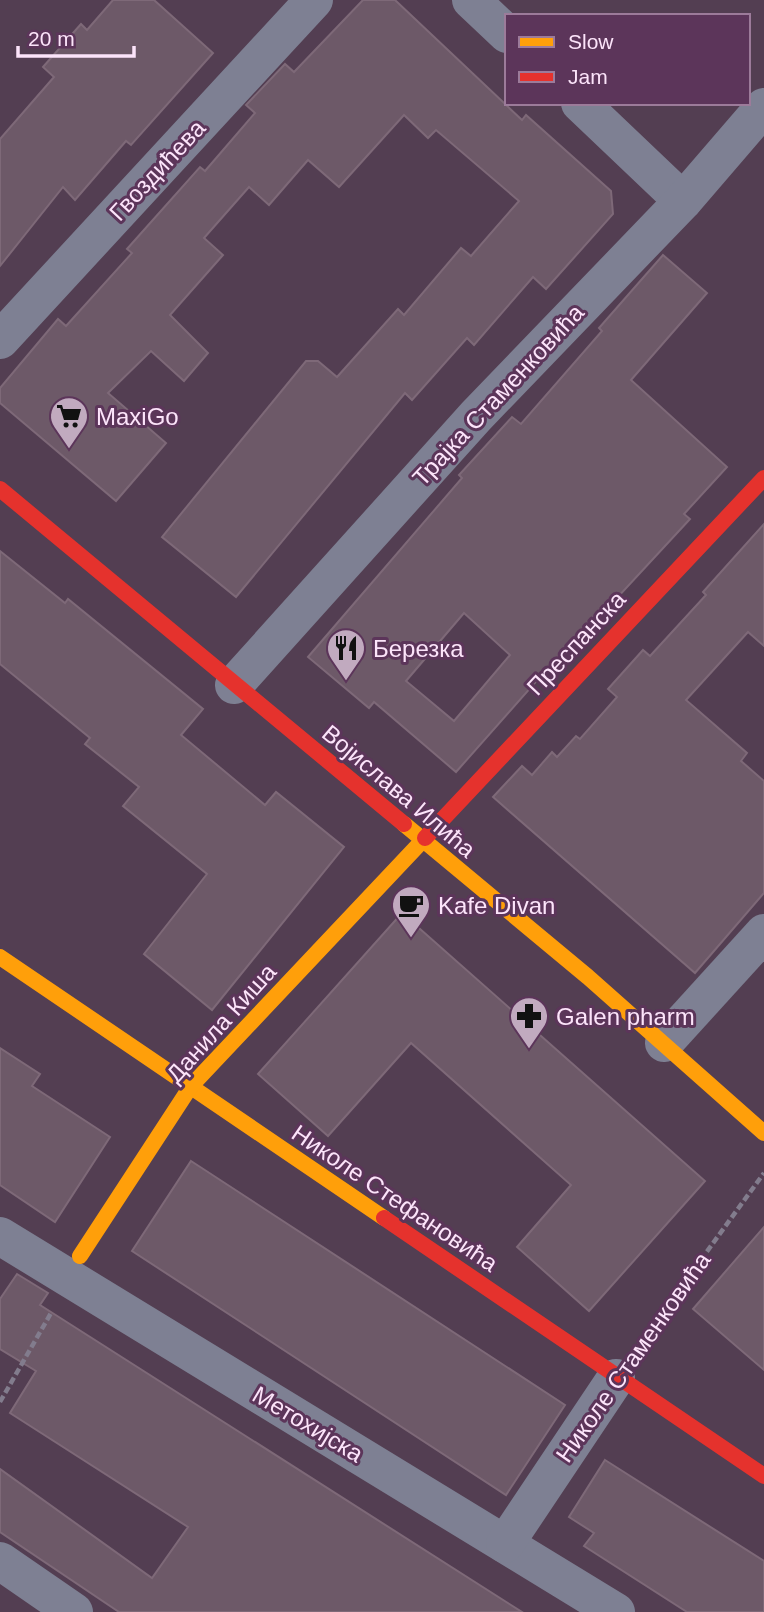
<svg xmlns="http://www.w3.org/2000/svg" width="764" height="1612" viewBox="0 0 764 1612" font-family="Arial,sans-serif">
<rect width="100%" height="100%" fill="#533e52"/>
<g fill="#6d5968" stroke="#7e6978" stroke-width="2" fill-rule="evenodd">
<polygon points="113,0 154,0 213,53 131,145 126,141 75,200 63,187 0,266 0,139 54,77 43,67 81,24 87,30"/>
<polygon points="363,0 395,0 522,120 526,115 611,191 613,214 546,289 533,277 474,345 467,338 412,400 405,393 236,597 162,537 306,361 318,361 337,377 398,309 404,315 461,248 471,256 519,201 436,130 428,138 404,115 339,187 308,160 269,205 249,187 204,238 223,255 170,315 208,353 184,381 151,351 108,393 166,443 116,501 0,403 0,388 58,319 66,326 132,253 127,249 200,167 205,171 255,113 246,105 285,64 294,72"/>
<path d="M 663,255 L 707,293 L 631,380 L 727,467 L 684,514 L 690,519 L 604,612 L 601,608 L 456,772 L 374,702 L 369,708 L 308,657 L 462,478 L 459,475 L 512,417 L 521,424 L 602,331 L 599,328 ZM 464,613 L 510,655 L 454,721 L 406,681 Z"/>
<polygon points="764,524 764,646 748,632 686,700 747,753 741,761 764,781 764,893 695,973 493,797 522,766 532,775 552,752 557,757 576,736 580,739 617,697 608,689 643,650 650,656 706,595 703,592"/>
<polygon points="0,551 65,603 68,599 203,709 181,735 265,805 276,792 344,847 212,1010 144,954 207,874 123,806 139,787 85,744 90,738 0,664"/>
<polygon points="402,913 705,1181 589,1311 517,1247 571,1185 411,1043 328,1136 258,1074"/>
<polygon points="0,1048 40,1074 32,1086 110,1137 55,1222 0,1185"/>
<polygon points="191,1161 565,1405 506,1495 132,1251"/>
<polygon points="764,1227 764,1370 693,1309"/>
<polygon points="17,1274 48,1293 40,1305 522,1612 119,1612 0,1532 0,1469 152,1578 188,1527 10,1413 36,1371 0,1349 0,1299"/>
<polygon points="605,1460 764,1561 764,1612 687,1612 584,1546 594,1533 569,1517"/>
</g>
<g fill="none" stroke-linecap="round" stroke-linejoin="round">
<g stroke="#827c8d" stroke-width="4.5" stroke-dasharray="7 3.5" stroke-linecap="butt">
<polyline points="639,1345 764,1173"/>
<polyline points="0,1402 51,1313"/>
</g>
<g stroke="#7e8093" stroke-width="38">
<polyline points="471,0 507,34"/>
<polyline points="580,103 683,201"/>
<polyline points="0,340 314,0"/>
<polyline points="234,685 476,416 683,201 764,107"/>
<polyline points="664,1043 764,933"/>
<polyline points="0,1236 616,1612"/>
<polyline points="505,1544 616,1378"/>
<polyline points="0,1561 74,1612"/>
</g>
<g stroke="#ff9f0a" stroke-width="16">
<polyline points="404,824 588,977 764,1133"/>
<polyline points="0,957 384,1218"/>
<polyline points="80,1256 191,1086 425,838"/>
</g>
<g stroke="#e5322d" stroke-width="16">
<polyline points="0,489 404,824"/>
<polyline points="425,838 764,478"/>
<polyline points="384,1218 764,1476"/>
</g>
</g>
<defs>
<symbol id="supermarket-pin" viewBox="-11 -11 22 30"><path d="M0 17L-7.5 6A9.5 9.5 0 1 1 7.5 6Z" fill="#c1aabf" stroke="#5c355a"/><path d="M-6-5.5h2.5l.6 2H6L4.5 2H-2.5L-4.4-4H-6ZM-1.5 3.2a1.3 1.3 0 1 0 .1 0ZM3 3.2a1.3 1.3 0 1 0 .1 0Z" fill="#111"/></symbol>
<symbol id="restaurant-pin" viewBox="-11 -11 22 30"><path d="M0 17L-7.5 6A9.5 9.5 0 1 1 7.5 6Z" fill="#c1aabf" stroke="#5c355a"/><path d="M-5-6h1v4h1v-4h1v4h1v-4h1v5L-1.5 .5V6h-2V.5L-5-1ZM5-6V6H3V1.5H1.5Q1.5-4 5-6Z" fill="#111"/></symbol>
<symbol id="cafe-pin" viewBox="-11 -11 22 30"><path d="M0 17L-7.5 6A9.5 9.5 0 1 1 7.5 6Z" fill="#c1aabf" stroke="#5c355a"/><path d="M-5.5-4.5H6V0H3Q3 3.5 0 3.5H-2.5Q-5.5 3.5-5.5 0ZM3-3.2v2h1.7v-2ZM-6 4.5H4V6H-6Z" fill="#111"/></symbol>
<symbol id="pharmacy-pin" viewBox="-11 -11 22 30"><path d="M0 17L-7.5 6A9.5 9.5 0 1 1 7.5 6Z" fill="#c1aabf" stroke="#5c355a"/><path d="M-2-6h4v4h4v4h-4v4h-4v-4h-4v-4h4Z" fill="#111"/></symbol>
</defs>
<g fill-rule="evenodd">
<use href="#supermarket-pin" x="47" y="394" width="44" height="60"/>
<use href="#restaurant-pin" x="324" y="626" width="44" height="60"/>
<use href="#cafe-pin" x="389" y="883" width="44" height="60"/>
<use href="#pharmacy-pin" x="507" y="994" width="44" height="60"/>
</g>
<g text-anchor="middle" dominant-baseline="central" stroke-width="6" stroke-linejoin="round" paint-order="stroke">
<g font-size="24" fill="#fce4fa" stroke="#5c355a">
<text transform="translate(157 170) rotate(-47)">Гвоздићева</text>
<text transform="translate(498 395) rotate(-47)">Трајка Стаменковића</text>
<text transform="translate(576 643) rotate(-47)">Преспанска</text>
<text transform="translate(399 791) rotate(40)">Војислава Илића</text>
<text transform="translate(221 1023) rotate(-48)">Данила Киша</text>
<text transform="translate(395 1198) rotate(34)">Николе Стефановића</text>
<text transform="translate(633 1357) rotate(-55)">Николе Стаменковића</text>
<text transform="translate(308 1424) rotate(31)">Метохијска</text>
</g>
<g font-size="24" fill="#fce4fa" stroke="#5c355a" text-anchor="start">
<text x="96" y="416">MaxiGo</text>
<text x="373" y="648">Березка</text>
<text x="438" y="905">Kafe Divan</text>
<text x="556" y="1016">Galen pharm</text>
</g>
</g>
<rect x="505" y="14" width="245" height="91" fill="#5c355a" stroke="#9c7b9a" stroke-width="2"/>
<rect x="519" y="37" width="35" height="10" fill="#ff9f0a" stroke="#9c7b9a" stroke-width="2"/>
<text x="568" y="49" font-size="21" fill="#fce4fa">Slow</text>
<rect x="519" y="72" width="35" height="10" fill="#e5322d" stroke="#9c7b9a" stroke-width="2"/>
<text x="568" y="84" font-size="21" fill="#fce4fa">Jam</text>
<path d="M18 46v10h116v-10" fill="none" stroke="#fce4fa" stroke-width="3.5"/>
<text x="28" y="46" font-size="21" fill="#fce4fa" stroke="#5c355a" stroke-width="5" paint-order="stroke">20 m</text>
</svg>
